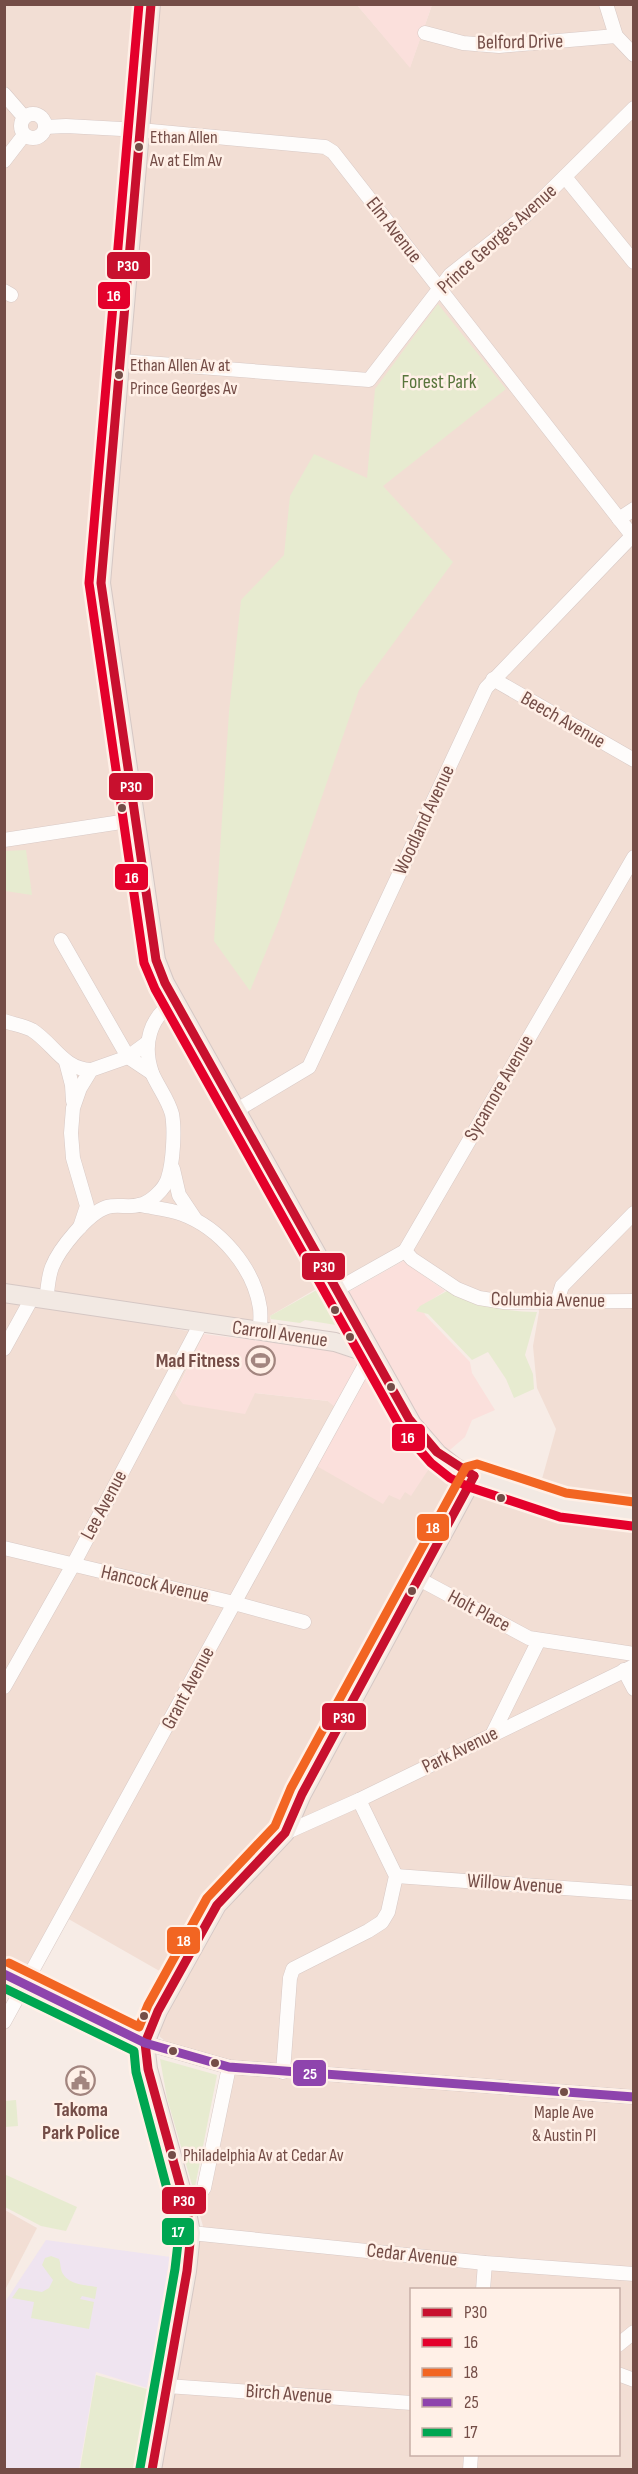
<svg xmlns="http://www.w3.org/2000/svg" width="638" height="2474" viewBox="0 0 638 2474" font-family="'Sofia Sans Condensed',sans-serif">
<rect width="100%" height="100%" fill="#f7ece6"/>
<g fill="#f2ded4" fill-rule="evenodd">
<polygon points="5,5 142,5 101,516 151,962 326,1283 270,1316 271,1323 165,1310 5,1285"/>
<polygon points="157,5 357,5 410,67 432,5 633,5 633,1508 538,1493 556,1429 537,1388 533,1346 539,1312 537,1296 477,1292 449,1277 416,1253 401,1247 338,1281 164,969 106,586"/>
<polygon points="5,1298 204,1334 175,1393 255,1393 328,1401 343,1413 389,1495 405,1492 434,1464 452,1478 457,1491 275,1834 170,1977 58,1913 23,1975 5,1965"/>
<path d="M 481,1489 L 492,1489 L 633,1519 L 633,2469 L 156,2470 L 203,2226 L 198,2209 L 210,2186 L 231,2076 L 168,2043 L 160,2037 L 158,2026 L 225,1902 L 281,1842 L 466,1502 ZM 412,2290 L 618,2290 L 618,2454 L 412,2454 Z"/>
<polygon points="5,2210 37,2228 5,2290"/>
</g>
<g fill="#fbe0dc">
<polygon points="357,5 432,5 410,68"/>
<polygon points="403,1261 445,1291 422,1306 425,1315 470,1362 472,1373 495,1410 472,1420 465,1437 430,1467 411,1496 405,1492 400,1500 389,1495 383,1504 315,1465 342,1413 328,1401 255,1393 245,1414 183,1404 175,1394 204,1334 333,1350 355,1360 377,1346 348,1297 350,1291"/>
</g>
<polygon fill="#efe4f0" points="46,2240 178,2258 174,2287 154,2390 96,2372 79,2469 5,2470 5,2302"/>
<g fill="#e7ebd0">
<polygon points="438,304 506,389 383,486 453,562 359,690 279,920 250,991 214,941 229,712 241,600 284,555 290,496 314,454 367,478 375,389"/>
<polygon points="26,850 32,895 5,891 5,851"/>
<polygon points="322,1287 334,1312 339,1318 336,1325 305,1320 300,1323 271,1319 270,1316"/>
<path d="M 447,1291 C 476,1305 504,1312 537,1312 L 525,1355 L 533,1374 L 534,1389 L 514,1398 L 506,1379 L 488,1352 L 472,1360 L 428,1314 L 416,1311 L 420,1306 Z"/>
<polygon points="160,2059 217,2075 194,2192 167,2098"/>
<polygon points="16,2100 18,2126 5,2127 5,2101"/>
<polygon points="4,2174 77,2207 66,2231 41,2226 5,2207"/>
<path d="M 51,2256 L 59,2259 C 61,2264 60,2269 63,2274 C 70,2285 86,2285 97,2287 L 95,2299 L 82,2296 L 80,2299 L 94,2302 L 89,2329 L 31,2318 L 34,2302 L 12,2298 L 19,2288 L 42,2292 L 49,2288 L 53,2280 L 42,2265 L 45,2258 Z"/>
<polygon points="96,2375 154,2391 139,2469 80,2469"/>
</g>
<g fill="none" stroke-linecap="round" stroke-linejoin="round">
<defs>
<g id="minor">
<polyline points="606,4 616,36 634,55"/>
<polyline points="425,33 463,43 499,46 616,36"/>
<polyline points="4,94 24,117"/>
<circle cx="33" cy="126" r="12"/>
<polyline points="45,127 66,126 140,130 325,147 333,152 634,538"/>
<polyline points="4,161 24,135"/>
<polyline points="565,177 634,262"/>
<polyline points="4,291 11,295"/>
<polyline points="121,361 369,380 450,275 526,215 634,108"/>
<polyline points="619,519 634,509"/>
<polyline points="493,679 634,760"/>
<polyline points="4,840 134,820"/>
<polyline points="61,940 128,1057 152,1073"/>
<path d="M 4,1021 C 13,1024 25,1026 32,1030 C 54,1044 63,1069 91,1070"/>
<polyline points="66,1062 72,1085 73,1101"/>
<polyline points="237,1110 309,1067 486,688 632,536"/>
<polyline points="173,1169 179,1195 195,1219"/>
<path d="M 140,1205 C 154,1208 169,1209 182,1214 C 220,1228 254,1268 260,1308 C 261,1316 260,1324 260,1332"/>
<polyline points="80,1227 87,1206 73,1158 71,1133 73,1108 80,1088 91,1070 128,1057 147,1043"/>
<polyline points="405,1251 412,1259 457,1289 479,1298 504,1302 634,1301"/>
<polyline points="336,1290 405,1251 634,857"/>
<path d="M 46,1299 C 48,1289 48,1277 52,1267 C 59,1249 88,1213 107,1207 C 117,1204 129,1208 139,1205 C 150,1203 165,1189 168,1178 C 173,1163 175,1130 172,1114 C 168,1099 158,1087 152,1073 C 142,1044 150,1017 175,1001"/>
<polyline points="557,1302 562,1286 634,1213"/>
<polyline points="4,1349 32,1298"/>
<polyline points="4,1548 234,1603 304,1622"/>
<polyline points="419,1579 529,1638 634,1654"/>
<polyline points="624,1670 634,1689"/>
<polyline points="4,1687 73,1565 201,1323"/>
<polyline points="492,1735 539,1640"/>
<polyline points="285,1833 359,1800 634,1666"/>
<polyline points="396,1876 634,1893"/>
<polyline points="4,1974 145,2043 229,2067 634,2097"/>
<polyline points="4,2022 371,1354"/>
<polyline points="283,2072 290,1978 293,1969 368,1931 382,1922 388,1912 396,1876 359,1800"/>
<polyline points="186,2207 194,2202 204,2188 229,2067"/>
<polyline points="191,2233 485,2263 634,2274"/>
<polyline points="483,2290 485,2263"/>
<polyline points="618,2345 634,2332"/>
<polyline points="618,2374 634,2380"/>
<polyline points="167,2386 412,2403"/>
<polyline points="470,2470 471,2454"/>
</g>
<g id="major">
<polyline points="151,4 101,583 156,960 165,983 412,1424 438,1454 456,1468 474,1476 563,1505 634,1514"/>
<polyline points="4,1293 335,1342 371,1354"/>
<polyline points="152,2470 187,2271 191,2233 186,2207 148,2069 145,2043 158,2011 217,1905 285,1833 302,1794 474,1476"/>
</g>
</defs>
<use href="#minor" stroke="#d8c9c5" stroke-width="15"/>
<use href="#major" stroke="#d5c7c4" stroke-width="20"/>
<use href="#minor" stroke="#fefcfb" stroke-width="14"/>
<use href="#major" stroke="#f2e9e3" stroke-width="18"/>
<defs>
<g id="bus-1">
<polyline points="151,4 101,583 156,960 165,983 409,1419 437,1452 474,1476"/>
<polyline points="152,2470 187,2271 191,2233 186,2207 148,2069 145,2043 158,2011 217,1905 285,1833 302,1794 474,1476"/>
</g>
<polyline id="bus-2" points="139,4 89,583 144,963 155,989 402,1430 431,1463 450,1478 469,1487 560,1517 632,1526"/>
<polyline id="bus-3" points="9,1963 139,2027 148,2005 207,1898 275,1826 291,1788 466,1467 477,1464 566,1493 634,1502"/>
<polyline id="bus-4" points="4,1974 145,2043 229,2067 634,2097"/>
<polyline id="bus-5" points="4,1988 134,2051 136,2072 179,2234 175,2269 140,2468"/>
</defs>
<use href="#bus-1" stroke="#fff0e7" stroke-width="14"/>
<use href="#bus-2" stroke="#fff0e7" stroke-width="14"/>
<use href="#bus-3" stroke="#fff0e7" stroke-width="14"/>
<use href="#bus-4" stroke="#fff0e7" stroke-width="14"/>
<use href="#bus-5" stroke="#fff0e7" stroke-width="14"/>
<use href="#bus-1" stroke="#c8102e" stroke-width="9"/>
<use href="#bus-2" stroke="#e4002b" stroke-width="9"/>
<use href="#bus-3" stroke="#f26522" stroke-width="9"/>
<use href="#bus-4" stroke="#8e44ad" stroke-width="9"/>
<use href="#bus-5" stroke="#00a651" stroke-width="9"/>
</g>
<defs>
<symbol id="stadium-ring" viewBox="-11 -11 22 22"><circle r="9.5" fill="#fff0e7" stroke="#a2857f" stroke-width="1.5"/><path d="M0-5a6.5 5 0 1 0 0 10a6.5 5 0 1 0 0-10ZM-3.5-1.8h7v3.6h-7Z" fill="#a2857f"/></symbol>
<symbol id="civic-ring" viewBox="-11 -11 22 22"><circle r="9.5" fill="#fff0e7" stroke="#a2857f" stroke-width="1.5"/><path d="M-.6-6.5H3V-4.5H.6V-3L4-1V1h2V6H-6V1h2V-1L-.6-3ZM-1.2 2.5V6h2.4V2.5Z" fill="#a2857f"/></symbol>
</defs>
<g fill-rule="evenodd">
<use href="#stadium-ring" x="244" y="1344" width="33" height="33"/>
<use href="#civic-ring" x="64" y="2064" width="33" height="33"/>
</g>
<g fill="#744d47" stroke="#fff0e7" stroke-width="2">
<circle cx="139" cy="147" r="5"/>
<circle cx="119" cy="375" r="5"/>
<circle cx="122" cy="808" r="5"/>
<circle cx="335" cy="1310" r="5"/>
<circle cx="350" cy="1337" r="5"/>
<circle cx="391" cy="1387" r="5"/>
<circle cx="501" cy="1498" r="5"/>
<circle cx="412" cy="1591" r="5"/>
<circle cx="144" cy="2016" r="5"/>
<circle cx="173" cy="2051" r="5"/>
<circle cx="215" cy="2063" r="5"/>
<circle cx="564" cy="2092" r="5"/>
<circle cx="172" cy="2155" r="5"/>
</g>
<g text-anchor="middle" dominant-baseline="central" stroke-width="5" stroke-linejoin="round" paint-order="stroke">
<g font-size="18" fill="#744d47" stroke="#fff0e7" text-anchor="start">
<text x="150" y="137">Ethan Allen<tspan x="150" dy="23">Av at Elm Av</tspan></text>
<text x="130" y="365">Ethan Allen Av at<tspan x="130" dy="23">Prince Georges Av</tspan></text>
<text x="564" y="2112" text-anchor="middle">Maple Ave<tspan x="564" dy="23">&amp; Austin Pl</tspan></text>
<text x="183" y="2155">Philadelphia Av at Cedar Av</text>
</g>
<g font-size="20" fill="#744d47" stroke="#fff0e7">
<text transform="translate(520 42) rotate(-1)">Belford Drive</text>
<text transform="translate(394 230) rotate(52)">Elm Avenue</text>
<text transform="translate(497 239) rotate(-42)">Prince Georges Avenue</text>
<text transform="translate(563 720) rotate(30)">Beech Avenue</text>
<text transform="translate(424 820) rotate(-65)">Woodland Avenue</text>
<text transform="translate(499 1088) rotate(-60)">Sycamore Avenue</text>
<text transform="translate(548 1300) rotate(1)">Columbia Avenue</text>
<text transform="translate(280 1334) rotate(8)">Carroll Avenue</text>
<text transform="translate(104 1505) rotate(-62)">Lee Avenue</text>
<text transform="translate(155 1584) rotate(13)">Hancock Avenue</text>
<text transform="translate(479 1611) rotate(28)">Holt Place</text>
<text transform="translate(188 1688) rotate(-62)">Grant Avenue</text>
<text transform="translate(460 1750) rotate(-26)">Park Avenue</text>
<text transform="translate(515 1884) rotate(4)">Willow Avenue</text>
<text transform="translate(412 2255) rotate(6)">Cedar Avenue</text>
<text transform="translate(289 2394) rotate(4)">Birch Avenue</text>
</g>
<g font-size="20" fill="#59753c" stroke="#fff0e7">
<text x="439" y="382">Forest Park</text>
</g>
<g font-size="20" font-weight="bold" fill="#744d47" stroke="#fff0e7" text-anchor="end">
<text x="240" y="1361">Mad Fitness</text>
<text x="81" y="2110" text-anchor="middle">Takoma<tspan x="81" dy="23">Park Police</tspan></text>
</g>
</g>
<g stroke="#fff0e7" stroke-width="2">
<rect x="106" y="251" width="45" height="29" rx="6" fill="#c8102e"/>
<rect x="97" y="281" width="34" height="29" rx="6" fill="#e4002b"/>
<rect x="108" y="772" width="46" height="29" rx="6" fill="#c8102e"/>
<rect x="114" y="863" width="35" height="28" rx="6" fill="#e4002b"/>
<rect x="301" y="1252" width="45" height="29" rx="6" fill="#c8102e"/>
<rect x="391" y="1423" width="35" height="29" rx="6" fill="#e4002b"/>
<rect x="416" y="1513" width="34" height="29" rx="6" fill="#f26522"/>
<rect x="321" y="1702" width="46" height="29" rx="6" fill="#c8102e"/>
<rect x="166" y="1926" width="35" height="29" rx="6" fill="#f26522"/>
<rect x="292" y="2059" width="35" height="28" rx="6" fill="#8e44ad"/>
<rect x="161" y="2186" width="46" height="29" rx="6" fill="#c8102e"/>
<rect x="161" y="2217" width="34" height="29" rx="6" fill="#00a651"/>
</g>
<g font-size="16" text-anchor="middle" font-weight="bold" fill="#fff">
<text x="128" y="271">P30</text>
<text x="114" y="301">16</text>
<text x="131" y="792">P30</text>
<text x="132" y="883">16</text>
<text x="324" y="1272">P30</text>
<text x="408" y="1443">16</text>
<text x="433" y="1533">18</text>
<text x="344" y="1723">P30</text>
<text x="184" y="1946">18</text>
<text x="310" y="2079">25</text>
<text x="184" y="2206">P30</text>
<text x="178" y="2237">17</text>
</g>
<rect width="638" height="2474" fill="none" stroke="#744d47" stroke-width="12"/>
<rect x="410" y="2288" width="210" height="168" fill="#fff0e7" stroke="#c7afa7" stroke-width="1.5"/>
<rect x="422" y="2308" width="30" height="9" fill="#c8102e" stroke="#c7afa7" stroke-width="1.5"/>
<text x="464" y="2318" font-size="18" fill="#744d47">P30</text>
<rect x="422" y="2338" width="30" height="9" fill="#e4002b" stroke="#c7afa7" stroke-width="1.5"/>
<text x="464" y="2348" font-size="18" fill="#744d47">16</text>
<rect x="422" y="2368" width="30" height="9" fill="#f26522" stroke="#c7afa7" stroke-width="1.5"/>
<text x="464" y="2378" font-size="18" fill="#744d47">18</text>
<rect x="422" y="2398" width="30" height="9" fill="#8e44ad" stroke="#c7afa7" stroke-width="1.5"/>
<text x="464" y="2408" font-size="18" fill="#744d47">25</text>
<rect x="422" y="2428" width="30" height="9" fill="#00a651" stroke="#c7afa7" stroke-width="1.5"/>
<text x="464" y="2438" font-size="18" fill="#744d47">17</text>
</svg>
